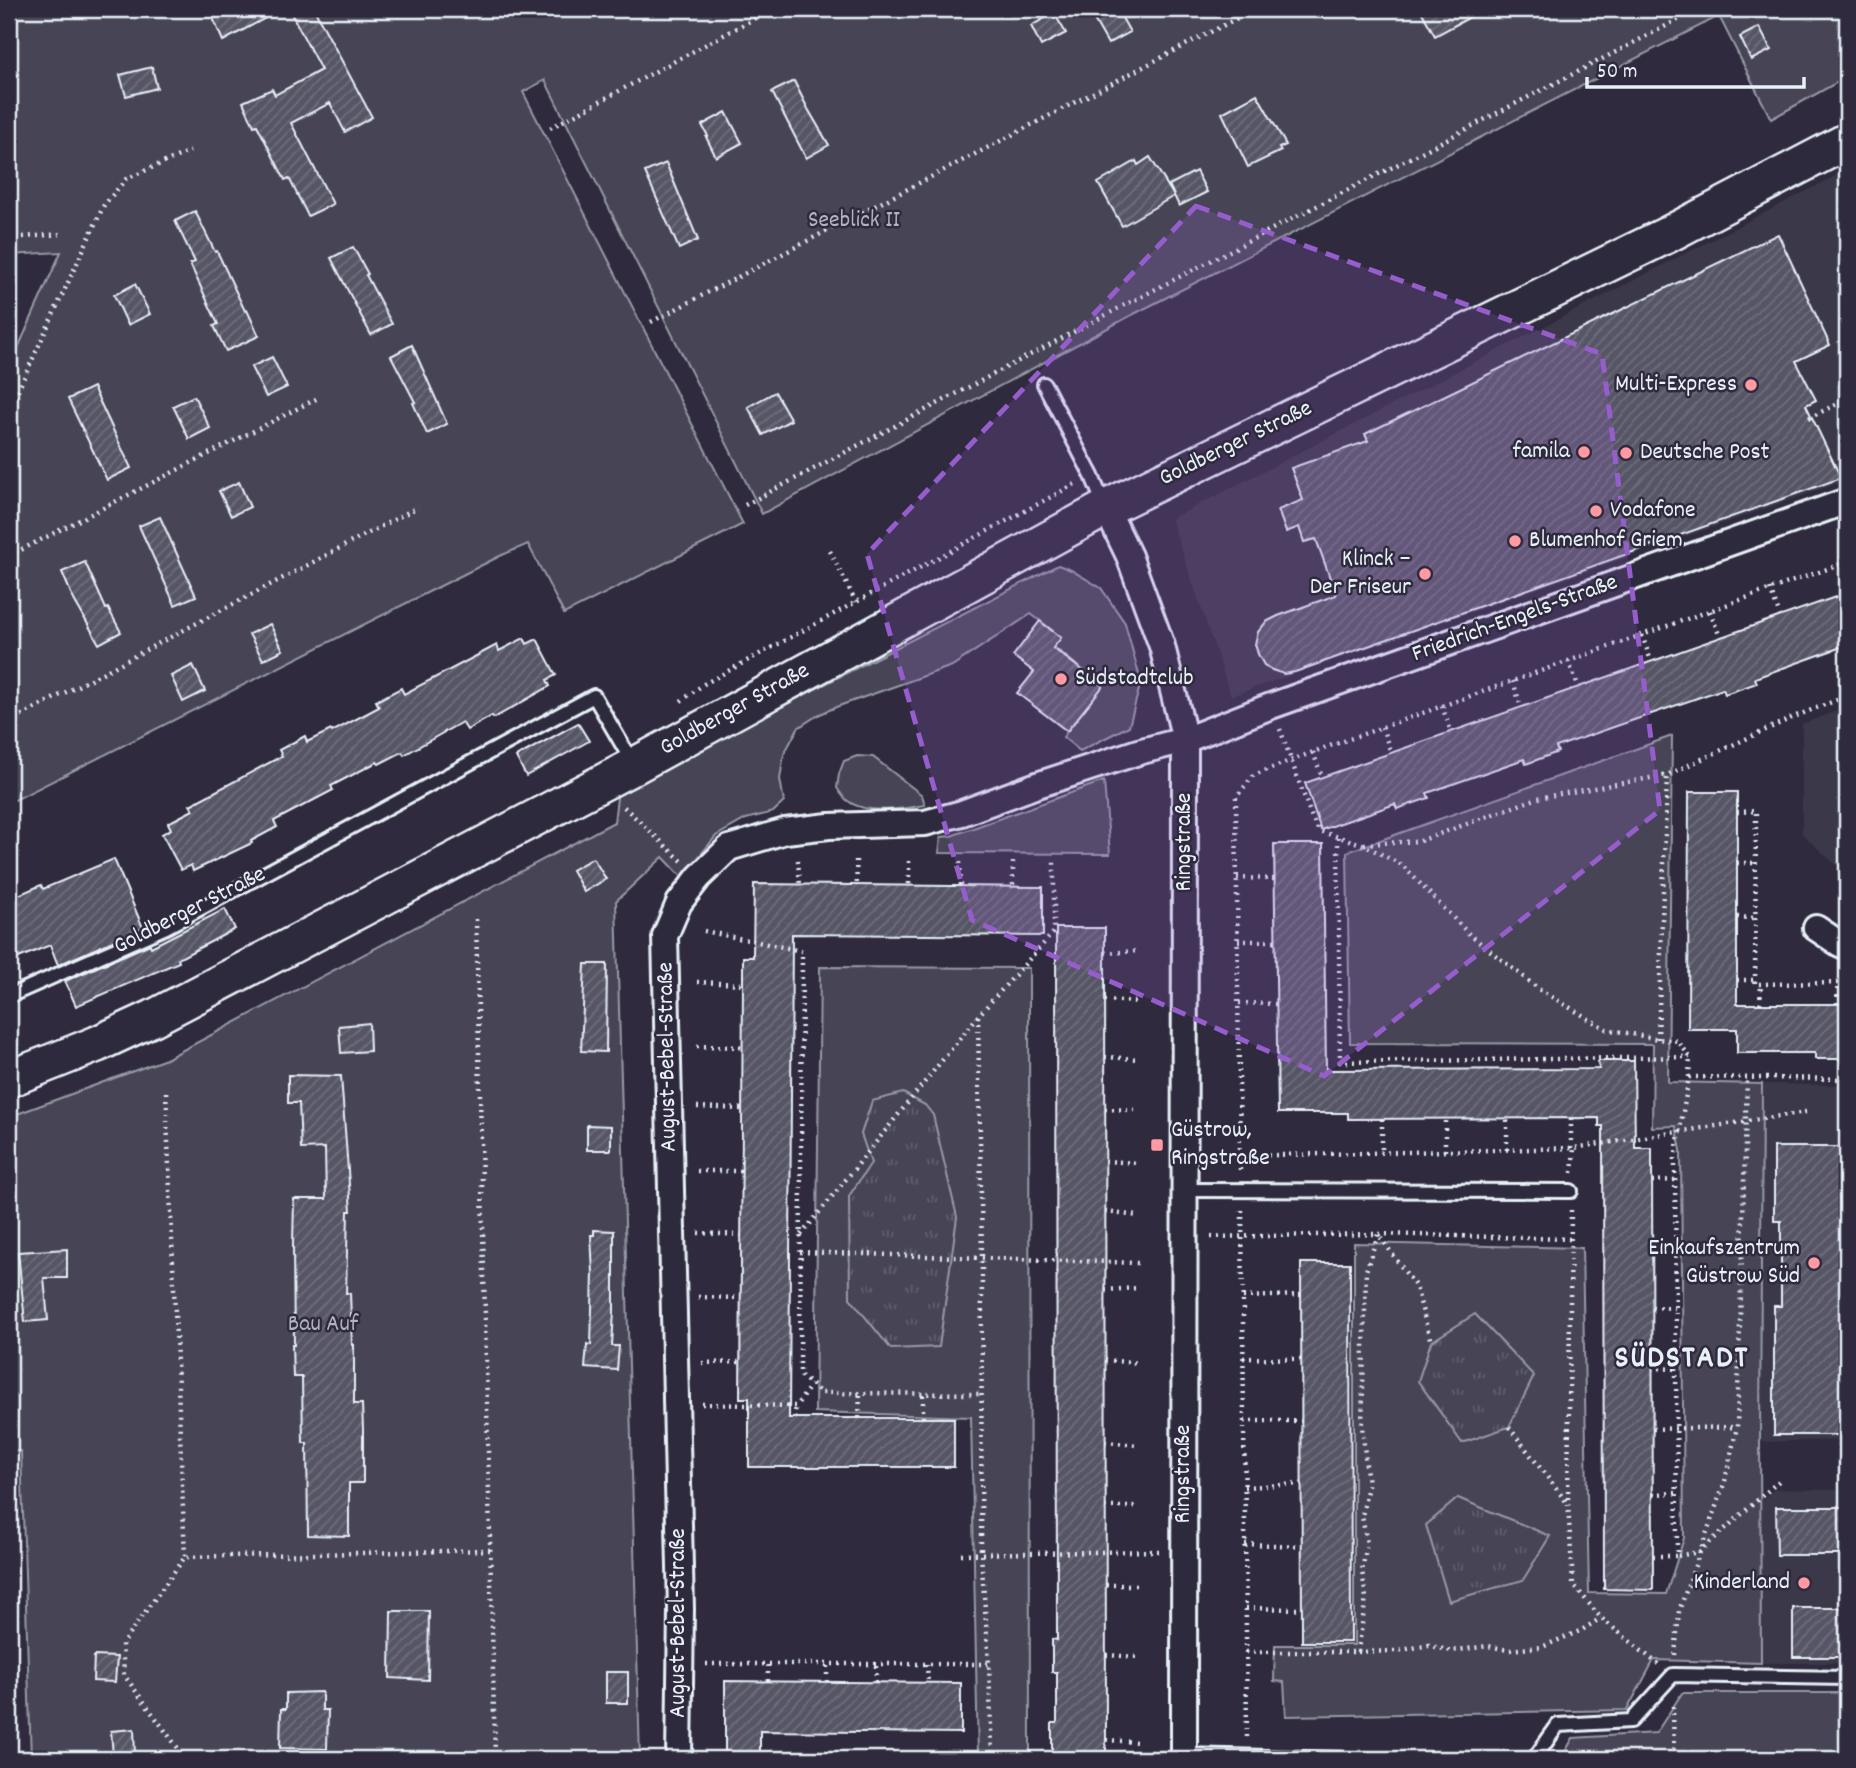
<svg xmlns="http://www.w3.org/2000/svg" width="1856" height="1768" viewBox="0 0 1856 1768" font-family="Dekko,sans-serif">
<defs>
<pattern id="park-tufts" width="24" height="20" patternUnits="userSpaceOnUse" patternTransform="scale(1.75)"><rect width="24" height="20" fill="#464455"/><path d="M3 7l-1-3M5 7V3M7 7l1-3M15 17l-1-3M17 17v-4M19 17l1-3" fill="none" stroke="#615f6e"/></pattern>
<pattern id="building-hatch" width="6" height="6" patternUnits="userSpaceOnUse" patternTransform="scale(1.75)"><rect width="6" height="6" fill="#575565"/><path d="M-1 1l2-2M0 6l6-6M5 7l2-2" fill="none" stroke="#6f6e7c"/></pattern>
</defs>
<rect width="100%" height="100%" fill="#2f2a3d"/>
<filter id="ink" filterUnits="userSpaceOnUse"><feTurbulence type="fractalNoise" baseFrequency=".0143" numOctaves="2"/><feDisplacementMap in="SourceGraphic" scale="14" xChannelSelector="R" yChannelSelector="G"/><feConvolveMatrix kernelMatrix="1 2 1 2 8 2 1 2 1" color-interpolation-filters="sRGB"/></filter>
<g filter="url(#ink)">
<g fill="#3b3749">
<polygon points="1847,170 1847,480 1231,696 1171,519"/>
<polygon points="1847,707 1847,875 1802,834 1802,724"/>
<polygon points="1762,1084 1847,1085 1847,1440 1760,1442"/>
<polygon points="1774,1489 1847,1490 1847,1663 1761,1663 1760,1502"/>
</g>
<g fill="#464455" stroke="#979aa6" stroke-width="2">
<polygon points="9,9 1847,9 1847,77 1771,119 1719,16 1128,317 762,514 545,80 523,92 743,524 564,614 528,544 500,556 9,803 9,368 61,252 9,255"/>
<polygon points="1058,565 1071,570 1101,588 1125,623 1141,682 1129,726 1080,751 1063,737 1103,686 1054,647 1061,637 1031,614 952,666 836,707 818,715 798,728 784,754 780,779 784,802 773,812 746,819 716,836 682,877 663,857 616,901 640,1759 31,1759 21,1451 9,1451 9,1117 166,1059 614,822 618,790"/>
<polygon points="1672,736 1668,1082 1762,1084 1760,1442 1761,1663 1654,1660 1627,1710 1286,1716 1284,1682 1274,1681 1275,1645 1354,1645 1354,1243 1582,1248 1589,1593 1666,1594 1684,1538 1681,1150 1676,1126 1652,1127 1653,1044 1350,1043 1347,852"/>
<path d="M 857,756 L 873,757 L 922,795 L 925,805 C 903,809 867,815 848,801 C 843,798 840,792 837,788 L 839,774 L 844,761 Z"/>
<polygon points="1104,781 1110,854 939,853 941,837 951,836"/>
<polygon points="820,967 1029,968 1030,1759 917,1759 978,1758 971,1417 815,1412"/>
<polygon points="1682,1693 1847,1693 1847,1759 1561,1759 1573,1738 1656,1733"/>
</g>
<g fill="url(#park-tufts)" stroke="#979aa6" stroke-width="2">
<polygon points="903,1093 925,1105 933,1115 957,1217 939,1347 891,1349 850,1298 849,1196 871,1163 861,1134 872,1101"/>
<polygon points="1475,1314 1534,1376 1509,1427 1462,1443 1418,1381 1431,1342"/>
<polygon points="1458,1498 1550,1536 1523,1580 1449,1601 1426,1525"/>
</g>
<g fill="url(#building-hatch)" stroke="#e8f1f8" stroke-width="2">
<polygon points="209,9 282,9 223,41"/>
<polygon points="289,9 314,9 372,117 345,132 330,103 291,123 333,204 308,216 289,178 285,180 257,125 254,126 243,102 272,89 275,95 321,70"/>
<polygon points="1088,9 1117,9 1130,32 1108,44"/>
<polygon points="1420,9 1485,9 1435,36"/>
<polygon points="1054,13 1066,33 1041,46 1031,26"/>
<polygon points="1759,27 1771,50 1751,60 1740,37"/>
<polygon points="152,67 157,88 126,96 120,75"/>
<polygon points="794,81 808,109 829,145 806,158 772,92"/>
<polygon points="1257,94 1286,145 1279,148 1281,151 1248,167 1222,113"/>
<polygon points="726,112 742,143 716,157 706,137 708,136 702,125"/>
<polygon points="1150,157 1174,196 1122,226 1098,183 1136,161 1138,165"/>
<polygon points="666,163 698,240 679,249 645,172"/>
<polygon points="1196,171 1207,192 1179,206 1169,185"/>
<polygon points="195,211 215,252 217,251 245,311 247,310 259,336 226,351 214,326 218,324 190,264 195,262 175,221"/>
<polygon points="1778,234 1830,345 1796,361 1816,400 1806,405 1841,478 1295,672 1284,674 1272,670 1264,665 1258,654 1255,644 1258,632 1266,622 1278,616 1336,595 1316,539 1304,542 1299,527 1286,532 1278,510 1303,500 1291,468 1368,441 1365,434"/>
<polygon points="353,247 368,274 366,275 392,324 371,335 331,258"/>
<polygon points="135,284 150,314 128,325 114,295"/>
<polygon points="412,345 447,424 427,434 413,403 415,402 391,356"/>
<polygon points="272,357 287,387 266,397 251,367"/>
<polygon points="93,387 131,468 107,480 68,399"/>
<polygon points="775,392 791,420 763,435 748,407"/>
<polygon points="194,396 210,428 189,439 173,406"/>
<polygon points="239,482 250,507 231,516 219,491"/>
<polygon points="160,517 196,596 175,605 139,526"/>
<polygon points="85,562 106,609 108,608 121,632 99,644 73,598 62,572"/>
<polygon points="1847,593 1847,645 1755,678 1757,683 1725,694 1723,689 1556,747 1558,752 1526,764 1524,759 1427,793 1429,798 1397,809 1395,804 1321,830 1305,783"/>
<polygon points="1040,621 1061,638 1053,648 1103,686 1067,731 1017,693 1034,672 1013,656"/>
<polygon points="270,624 283,650 263,660 249,634"/>
<polygon points="524,638 527,644 537,639 556,675 547,680 550,686 494,718 492,716 467,730 462,722 404,755 402,752 379,764 377,762 331,786 333,790 274,821 277,827 251,841 252,843 193,871 191,865 181,870 162,834 171,829 168,823 193,810 190,805 282,756 279,750 305,736 307,742 331,730 332,732 379,707 376,701 401,688 404,694 497,645 499,651"/>
<polygon points="193,665 205,691 183,702 171,676"/>
<polygon points="578,723 589,741 526,776 516,757"/>
<polygon points="1689,792 1737,792 1737,1004 1847,1004 1847,1059 1815,1059 1815,1053 1737,1053 1737,1029 1688,1029"/>
<polygon points="1274,844 1323,844 1326,1070 1599,1069 1598,1061 1634,1061 1635,1148 1652,1148 1653,1590 1604,1589 1603,1126 1599,1126 1599,1118 1348,1119 1348,1113 1278,1113"/>
<polygon points="593,858 606,879 584,892 572,870"/>
<polygon points="114,859 143,928 58,965 50,945 9,962 9,906 18,902 16,896 41,885 43,889"/>
<polygon points="754,884 1043,887 1043,936 792,934 789,1418 954,1418 954,1467 749,1467 749,1398 740,1398 743,984 743,957 753,957"/>
<polygon points="225,909 235,929 178,959 179,962 76,1006 65,981 150,944 151,947"/>
<polygon points="1056,928 1105,928 1106,1759 1057,1759 1057,1756 1052,1755 1052,1723 1057,1723 1057,1672 1052,1672 1052,1639 1057,1640"/>
<polygon points="585,964 607,964 606,1052 581,1051"/>
<polygon points="369,1023 370,1051 341,1053 339,1026"/>
<polygon points="288,1075 341,1076 351,1211 348,1211 346,1293 350,1293 352,1345 354,1345 354,1404 362,1404 363,1429 363,1483 349,1483 349,1536 308,1535 307,1443 303,1443 302,1377 293,1377 292,1345 294,1345 293,1245 294,1199 326,1199 325,1148 301,1149 299,1103 288,1103"/>
<polygon points="587,1125 611,1126 611,1150 587,1150"/>
<polygon points="1774,1147 1847,1147 1847,1435 1774,1435 1774,1306 1781,1306 1781,1221 1774,1221"/>
<polygon points="594,1230 614,1231 614,1311 612,1346 619,1346 617,1370 585,1368 587,1344 591,1345 593,1273 591,1235 594,1235"/>
<polygon points="67,1249 67,1278 44,1278 48,1320 25,1322 18,1252"/>
<polygon points="1301,1263 1350,1263 1351,1642 1302,1642"/>
<polygon points="1776,1507 1847,1507 1847,1555 1777,1555"/>
<rect x="1793" y="1608" width="54" height="49"/>
<polygon points="391,1611 429,1611 428,1680 390,1678"/>
<polygon points="94,1656 117,1657 115,1682 93,1681"/>
<rect x="606" y="1672" width="22" height="31"/>
<polygon points="725,1681 961,1683 961,1733 760,1731 760,1759 725,1759"/>
<polygon points="322,1692 322,1710 328,1710 327,1749 280,1748 281,1709 286,1709 286,1693"/>
<polygon points="134,1729 135,1755 113,1756 111,1731"/>
</g>
<g fill="none" stroke-linecap="round" stroke-linejoin="round">
<defs>
<g id="service">
<polyline points="1044,384 1092,476 1104,505"/>
<polyline points="9,996 166,927 594,696 634,765"/>
<polyline points="1184,1190 1571,1191"/>
<polyline points="1184,1755 1349,1759"/>
<polyline points="1534,1759 1558,1725 1631,1721 1673,1675 1847,1678"/>
</g>
<g id="minor">
<polyline points="1106,508 1129,556 1162,646 1185,740 1184,1759"/>
<polyline points="1816,928 1840,944 1847,947"/>
<polyline points="679,1759 681,1609 665,936 679,903 699,877 729,848 785,831 829,826 925,823 962,813 1037,785 1138,752 1185,740 1271,706 1847,501"/>
</g>
<polyline id="secondary" points="9,1079 97,1044 153,1018 634,766 1106,508 1667,235 1847,141"/>
</defs>
<use href="#service" stroke="#e8f1f8" stroke-width="18"/>
<use href="#minor" stroke="#e8f1f8" stroke-width="30"/>
<use href="#secondary" stroke="#e8f1f8" stroke-width="40"/>
<g stroke="#e8f1f8" stroke-width="4.5" stroke-dasharray="2 5" stroke-linecap="butt">
<polyline points="550,128 772,9"/>
<polyline points="9,238 62,234"/>
<polyline points="651,322 1255,9"/>
<polyline points="9,410 104,205 126,179 190,151"/>
<polyline points="1809,418 1847,399"/>
<polyline points="745,505 1121,307 1699,9"/>
<polyline points="830,551 856,602"/>
<polyline points="9,556 320,397"/>
<polyline points="1842,564 1847,579"/>
<polyline points="1770,589 1780,616"/>
<polyline points="1710,611 1720,637"/>
<polyline points="1642,635 1651,661"/>
<polyline points="1568,661 1579,687"/>
<polyline points="1513,681 1521,707"/>
<polyline points="681,701 704,684 1075,484"/>
<polyline points="1442,706 1451,732"/>
<polyline points="9,722 418,507"/>
<polyline points="1382,727 1391,753"/>
<polyline points="1280,729 1312,818 1319,831 1362,844 1402,865 1469,934 1540,990 1606,1029 1658,1039 1678,1041 1690,1057 1689,1077 1675,1158 1677,1556 1699,1552 1780,1480"/>
<polyline points="1313,752 1322,777"/>
<polyline points="624,807 682,861"/>
<polyline points="1737,812 1756,811 1755,984 1847,983"/>
<polyline points="1338,837 1340,1062 1690,1057"/>
<polyline points="1364,844 1420,841 1538,798 1667,775 1796,716 1847,696"/>
<polyline points="798,860 800,885"/>
<polyline points="856,860 857,886"/>
<polyline points="909,861 909,886"/>
<polyline points="960,862 961,886"/>
<polyline points="1013,862 1013,887"/>
<polyline points="1737,863 1756,863"/>
<polyline points="1237,878 1275,879"/>
<polyline points="1737,917 1755,918"/>
<polyline points="476,919 495,1759"/>
<polyline points="704,931 802,951 800,1375 821,1393 981,1394"/>
<polyline points="1238,941 1275,941"/>
<polyline points="1105,953 1138,951"/>
<polyline points="1737,980 1755,980"/>
<polyline points="697,982 743,984"/>
<polyline points="1105,1000 1138,1002"/>
<polyline points="1239,1003 1277,1004"/>
<polyline points="1760,1004 1761,984"/>
<polyline points="1837,1004 1838,983"/>
<polyline points="978,1016 982,1257 981,1554 989,1664 992,1759"/>
<polyline points="1658,1039 1667,775"/>
<polyline points="697,1046 743,1047"/>
<polyline points="1105,1057 1138,1059"/>
<polyline points="1689,1077 1847,1079"/>
<polyline points="166,1092 185,1557"/>
<polyline points="697,1107 742,1109"/>
<polyline points="1105,1109 1138,1110"/>
<polyline points="1382,1119 1382,1153"/>
<polyline points="1571,1148 1571,1118"/>
<polyline points="1507,1150 1507,1118"/>
<polyline points="1445,1151 1445,1119"/>
<polyline points="1240,1156 1574,1148 1806,1112"/>
<polyline points="1105,1161 1138,1163"/>
<polyline points="1240,1170 1236,797 1254,775 1313,752 1847,562"/>
<polyline points="697,1171 742,1171"/>
<polyline points="1572,1173 1574,1148"/>
<polyline points="1652,1181 1675,1180"/>
<polyline points="1242,1210 1247,1737"/>
<polyline points="1571,1210 1568,1504 1573,1584 1601,1618 1658,1664"/>
<polyline points="1105,1212 1138,1216"/>
<polyline points="698,1233 742,1235"/>
<polyline points="801,1235 978,1016 1054,932 1054,862"/>
<polyline points="1211,1237 1378,1234 1570,1239"/>
<polyline points="1653,1245 1676,1245"/>
<polyline points="800,1252 1138,1263"/>
<polyline points="1105,1290 1138,1288"/>
<polyline points="698,1297 741,1298"/>
<polyline points="1243,1297 1301,1295"/>
<polyline points="1652,1307 1676,1308"/>
<polyline points="1243,1358 1301,1359"/>
<polyline points="1105,1360 1138,1363"/>
<polyline points="702,1363 740,1362"/>
<polyline points="1652,1368 1676,1369"/>
<polyline points="702,1404 796,1406 811,1385"/>
<polyline points="794,1418 796,1406"/>
<polyline points="859,1418 860,1394"/>
<polyline points="923,1418 923,1394"/>
<polyline points="1244,1421 1302,1421"/>
<polyline points="1509,1427 1568,1504"/>
<polyline points="1653,1429 1737,1427"/>
<polyline points="1105,1442 1138,1445"/>
<polyline points="1244,1487 1302,1484"/>
<polyline points="1653,1494 1677,1493"/>
<polyline points="1105,1507 1138,1507"/>
<polyline points="1245,1544 1302,1546"/>
<polyline points="961,1554 1160,1551"/>
<polyline points="1653,1556 1677,1556"/>
<polyline points="1106,1585 1138,1585"/>
<polyline points="1246,1608 1301,1609"/>
<polyline points="1246,1652 1358,1652 1366,1597 1362,1571 1367,1544 1362,1516 1368,1485 1362,1425 1366,1271 1378,1234 1416,1287 1431,1342"/>
<polyline points="1358,1652 1396,1651 1429,1645 1451,1651 1488,1646 1509,1650 1542,1647 1582,1630 1601,1618"/>
<polyline points="1106,1655 1138,1657"/>
<polyline points="1675,1655 1679,1611 1725,1481 1737,1427 1747,1078"/>
<polyline points="706,1664 989,1664"/>
<polyline points="927,1664 928,1683"/>
<polyline points="768,1681 768,1664"/>
<polyline points="827,1682 827,1664"/>
<polyline points="876,1682 876,1664"/>
<polyline points="1673,1706 1674,1759"/>
<polyline points="1106,1740 1138,1742"/>
<polyline points="186,1759 124,1675 122,1644 185,1557 490,1550"/>
<polyline points="288,1759 495,1753"/>
</g>
<use href="#service" stroke="#2f2a3d" stroke-width="12"/>
<use href="#minor" stroke="#2f2a3d" stroke-width="24"/>
<use href="#secondary" stroke="#2f2a3d" stroke-width="35"/>
</g>
</g>
<path fill="#965dcd" fill-opacity="0.2" stroke="#965dcd" stroke-width="5" stroke-dasharray="14 9" stroke-linejoin="round" d="M 1196,206 L 1602,354 L 1660,810 L 1324,1076 L 972,920 L 867,554 Z"/>
<g fill="#ff9aa2" stroke="#2f2a3d" stroke-width="2.5">
<circle cx="1751" cy="385" r="7"/>
<circle cx="1584" cy="452" r="7"/>
<circle cx="1626" cy="453" r="7"/>
<circle cx="1596" cy="511" r="7"/>
<circle cx="1515" cy="541" r="7"/>
<circle cx="1425" cy="574" r="7"/>
<circle cx="1061" cy="679" r="7"/>
<rect x="1150" y="1138" width="14" height="14" rx="3.5"/>
<circle cx="1814" cy="1263" r="7"/>
<circle cx="1804" cy="1583" r="7"/>
</g>
<g text-anchor="middle" dominant-baseline="central" stroke-width="5" stroke-linejoin="round" paint-order="stroke">
<g font-size="24" fill="#afb4bf" stroke="#2f2a3d">
<text x="854" y="221">Seeblick II</text>
<text x="323" y="1325">Bau Auf</text>
</g>
<g font-size="24" fill="#e8f1f8" stroke="#2f2a3d" text-anchor="end">
<text x="1737" y="385">Multi-Express</text>
<text x="1570" y="452">famila</text>
<text x="1640" y="453" text-anchor="start">Deutsche Post</text>
<text x="1610" y="511" text-anchor="start">Vodafone</text>
<text x="1529" y="541" text-anchor="start">Blumenhof Griem</text>
<text x="1411" y="560">Klinck –<tspan x="1411" dy="28">Der Friseur</tspan></text>
<text x="1075" y="679" text-anchor="start">Südstadtclub</text>
<text x="1171" y="1131" text-anchor="start">Güstrow,<tspan x="1171" dy="28">Ringstraße</tspan></text>
<text x="1800" y="1249">Einkaufszentrum<tspan x="1800" dy="28">Güstrow Süd</tspan></text>
<text x="1790" y="1583">Kinderland</text>
</g>
<g font-size="24" fill="#e8f1f8" stroke="#2f2a3d">
<text transform="translate(1236 444) rotate(-26)">Goldberger Straße</text>
<text transform="translate(1515 619) rotate(-20)">Friedrich-Engels-Straße</text>
<text transform="translate(735 710) rotate(-29)">Goldberger Straße</text>
<text transform="translate(1185 842) rotate(-90)">Ringstraße</text>
<text transform="translate(190 911) rotate(-27)">Goldberger Straße</text>
<text transform="translate(668 1057) rotate(-91)">August-Bebel-Straße</text>
<text transform="translate(1184 1474) rotate(-90)">Ringstraße</text>
<text transform="translate(679 1623) rotate(-90)">August-Bebel-Straße</text>
</g>
<g font-size="32" font-weight="bold" letter-spacing="2" fill="#e8f1f8" stroke="#2f2a3d">
<text x="1682" y="1360">SÜDSTADT</text>
</g>
</g>
<rect width="1856" height="1768" fill="none" stroke="#2f2a3d" stroke-width="35"/>
<rect x="18" y="18" width="1821" height="1733" fill="none" stroke="#e8f1f8" stroke-width="2.5" filter="url(#ink)"/>
<path d="M1587 77v10h217v-10" fill="none" stroke="#e8f1f8" stroke-width="3.5"/>
<text x="1597" y="77" font-size="21" fill="#e8f1f8" stroke="#2f2a3d" stroke-width="5" paint-order="stroke">50 m</text>
</svg>
